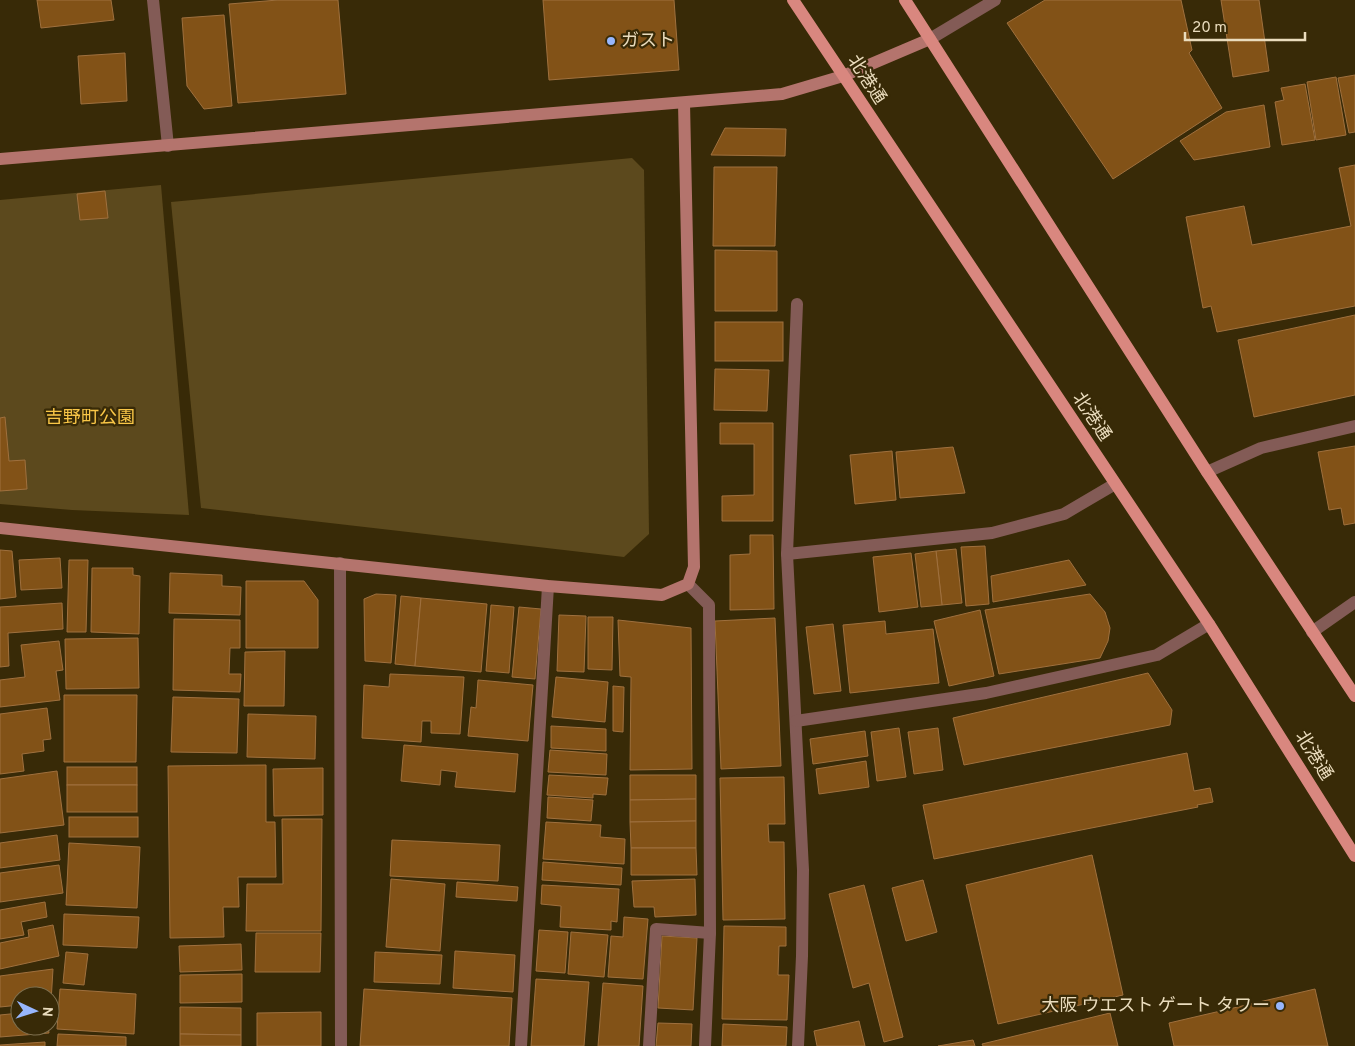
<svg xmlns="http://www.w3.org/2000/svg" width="1355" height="1046" viewBox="0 0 1355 1046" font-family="Overpass,'Noto Sans JP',sans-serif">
<rect width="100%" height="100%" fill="#382a07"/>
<g fill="#5c491d">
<polygon points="632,158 644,170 649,534 624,557 201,508 171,202"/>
<polygon points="161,185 189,515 72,510 0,504 0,200"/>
</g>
<g fill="#825217" stroke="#9f703e">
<polygon points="37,0 111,0 114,20 41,28"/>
<polygon points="278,0 338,0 346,94 238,103 229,4"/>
<polygon points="543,0 674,0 679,70 549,80"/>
<polygon points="1045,0 1181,0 1192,50 1189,53 1222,108 1113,179 1007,23"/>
<polygon points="1221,0 1259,0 1269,71 1233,77"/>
<polygon points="224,15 232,106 204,109 187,86 182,18"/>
<polygon points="125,53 127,101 81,104 78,56"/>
<polygon points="1355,75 1355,132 1349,133 1338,78"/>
<polygon points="1336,77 1346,135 1316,140 1307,82"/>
<polygon points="1305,84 1315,140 1282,145 1275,102 1284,100 1281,88"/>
<polygon points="1264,105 1270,147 1194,160 1180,141 1226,112"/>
<polygon points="725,128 786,129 785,156 711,155"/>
<polygon points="1355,165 1355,306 1217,332 1211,306 1203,308 1186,217 1244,206 1252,245 1351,226 1339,168"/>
<polygon points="714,167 777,167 775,246 713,246"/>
<polygon points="105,191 108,218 80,220 77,194"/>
<polygon points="715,250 777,251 777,311 715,311"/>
<polygon points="1355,315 1355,395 1254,417 1238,340"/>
<rect x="715" y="322" width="68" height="39"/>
<polygon points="715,369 769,370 767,411 714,410"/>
<polygon points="5,417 9,461 25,460 27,489 0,491 0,418"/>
<polygon points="720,423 773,423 773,521 722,521 722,496 754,495 754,444 720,444"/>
<polygon points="1355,446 1355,523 1344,525 1341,508 1329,510 1318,452"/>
<polygon points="953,447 965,493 900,498 896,452"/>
<polygon points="892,451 896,500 855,504 850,455"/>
<polygon points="750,535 773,535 774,609 730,610 730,555 750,554"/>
<polygon points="985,546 989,604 966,606 961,547"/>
<polygon points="956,549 962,603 942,605 936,551"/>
<polygon points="0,550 12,551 16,597 0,599"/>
<polygon points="936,551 942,605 921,607 915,554"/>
<polygon points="911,553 918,607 879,612 873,557"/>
<polygon points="60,558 62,588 21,590 19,560"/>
<polygon points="69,560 88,560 86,632 67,632"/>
<polygon points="1069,560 1086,585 993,602 991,576"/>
<polygon points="92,568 133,568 133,575 140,576 139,634 91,632"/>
<polygon points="170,573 222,575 222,586 241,587 240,615 169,613"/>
<polygon points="246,581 304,581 318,600 318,648 246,648"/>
<polygon points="376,594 396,595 391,663 365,661 364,599"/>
<polygon points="1090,594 1105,612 1110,628 1108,641 1100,658 999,674 985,610"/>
<polygon points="401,596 421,598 415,666 395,664"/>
<polygon points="421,598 487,604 481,672 415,666"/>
<polygon points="62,603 63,629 8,633 9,666 0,667 0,607"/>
<polygon points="491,605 514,607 509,673 486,671"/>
<polygon points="519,607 541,609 535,679 512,677"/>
<polygon points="980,610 994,676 949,686 934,621"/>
<polygon points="559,615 586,616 584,672 557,671"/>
<polygon points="588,617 613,617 612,670 588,669"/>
<polygon points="775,618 781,766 721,769 715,621"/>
<polygon points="174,619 240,620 240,648 230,648 229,674 241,674 240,692 173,690"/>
<polygon points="618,620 691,628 692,769 630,770 631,677 620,676"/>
<polygon points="885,621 886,634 933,629 939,683 850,693 843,625"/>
<polygon points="833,624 841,691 814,694 806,627"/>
<polygon points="138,638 139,688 66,689 65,639"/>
<polygon points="59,641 63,670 56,671 60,700 0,707 0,680 25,677 21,645"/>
<polygon points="285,651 284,706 244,706 245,652"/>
<polygon points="1148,673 1172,710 1170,725 964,765 953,718"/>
<polygon points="390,674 464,677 460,734 431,733 431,721 422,721 421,742 362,738 364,685 389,687"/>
<polygon points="556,677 608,682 605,722 552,717"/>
<polygon points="478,680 533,685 528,741 468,736 471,707 476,708"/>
<polygon points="613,686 624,687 623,732 613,731"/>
<polygon points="64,695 137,695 136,762 64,762"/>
<polygon points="173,697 239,699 237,753 171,752"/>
<polygon points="47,708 51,739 43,740 44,751 22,754 24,771 0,774 0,714"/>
<polygon points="248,714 316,716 315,759 247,757"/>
<polygon points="551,726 606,729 606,751 551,748"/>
<polygon points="899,728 906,777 877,781 871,732"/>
<polygon points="938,728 943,770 914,774 908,732"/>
<polygon points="865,731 868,756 813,764 810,739"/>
<polygon points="404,745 518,754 515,792 455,787 457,772 441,770 440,785 401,781"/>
<polygon points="550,750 607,754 606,775 548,772"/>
<polygon points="1187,753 1194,791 1210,788 1213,802 1197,805 1198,807 934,859 923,805"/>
<polygon points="866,761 869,787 819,794 816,769"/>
<polygon points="266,765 266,822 275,822 276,877 238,877 239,907 223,907 224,937 170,938 168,766"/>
<rect x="67" y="767" width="70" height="18"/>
<polygon points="323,768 323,815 274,816 273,769"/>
<polygon points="57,771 64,825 0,833 0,779"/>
<polygon points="549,775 608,778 606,795 593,794 593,798 547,795"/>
<polygon points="630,775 696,775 696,799 630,800"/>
<polygon points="784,777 785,824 768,824 769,842 784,842 785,919 723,920 720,778"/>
<rect x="67" y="785" width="70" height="27"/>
<polygon points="548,797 593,800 591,821 547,818"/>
<polygon points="696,799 696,821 630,822 630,800"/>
<rect x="69" y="817" width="69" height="20"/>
<polygon points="282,819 322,819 321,931 246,931 247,884 283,884"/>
<polygon points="696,821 696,848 631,848 630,822"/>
<polygon points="546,822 601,825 600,837 625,839 624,864 543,859"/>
<polygon points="57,835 60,860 0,868 0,843"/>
<polygon points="392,840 500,845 498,881 390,876"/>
<polygon points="69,843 140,847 137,908 66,905"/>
<polygon points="631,848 696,848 697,875 631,875"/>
<polygon points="1092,855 1123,995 998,1024 966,885"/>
<polygon points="543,862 622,868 621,885 542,880"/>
<polygon points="59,865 63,893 0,902 0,873"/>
<polygon points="391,879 445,884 440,951 386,947"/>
<polygon points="695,879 696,915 655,917 654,907 634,907 632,881"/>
<polygon points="923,880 937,932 906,941 892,888"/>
<polygon points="457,882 518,887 517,901 456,897"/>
<polygon points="542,885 619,889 617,922 611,921 611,930 560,927 561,906 541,904"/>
<polygon points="864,885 903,1037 884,1042 869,983 853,988 829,894"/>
<polygon points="45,902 47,917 21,922 24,935 0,939 0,910"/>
<polygon points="64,914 139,917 137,948 63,945"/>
<polygon points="624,917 648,919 643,979 608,977 611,936 623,937"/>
<polygon points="53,925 59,956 0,969 0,943 29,937 28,930"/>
<polygon points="724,926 786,927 786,946 779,946 778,975 789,975 787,1020 722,1019"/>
<polygon points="539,930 568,932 565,973 536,971"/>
<polygon points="571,932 608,935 604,977 568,974"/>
<polygon points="256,933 321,933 320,972 255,972"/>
<polygon points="662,936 697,938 693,1010 658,1008"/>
<polygon points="241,944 242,970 180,972 179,946"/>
<polygon points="455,951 515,955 513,992 453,988"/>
<polygon points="66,952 88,954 84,985 63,983"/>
<polygon points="375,952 442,955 440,984 374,982"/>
<polygon points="53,969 51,1002 50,996 20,996 20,1005 0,1007 0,976"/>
<polygon points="242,974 242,1002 180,1003 180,975"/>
<polygon points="536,979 589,982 584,1046 531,1046"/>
<polygon points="603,983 643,986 639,1046 598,1046"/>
<polygon points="60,989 136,994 134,1034 57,1029"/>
<polygon points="364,989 512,998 509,1046 360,1046"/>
<polygon points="1315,989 1328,1046 1174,1046 1169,1023"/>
<polygon points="180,1007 241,1008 241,1035 180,1034"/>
<polygon points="321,1012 321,1046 257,1046 257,1013"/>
<polygon points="20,1013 20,1026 48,1026 49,1033 0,1037 0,1015"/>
<polygon points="1110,1013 1118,1046 983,1046 982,1044"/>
<polygon points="859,1021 865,1046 817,1046 814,1031"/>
<polygon points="658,1023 692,1024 691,1046 656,1046"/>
<polygon points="723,1024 787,1027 786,1046 722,1046"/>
<polygon points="58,1034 126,1037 126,1046 57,1046"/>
<polygon points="180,1034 241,1035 241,1046 180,1046"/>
<polygon points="973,1040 975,1046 938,1046"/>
<polygon points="45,1042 45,1046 0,1046 0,1045"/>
</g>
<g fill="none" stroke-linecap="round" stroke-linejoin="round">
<g stroke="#835b56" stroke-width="12">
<polyline points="153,0 168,146"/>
<polyline points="930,39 995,0"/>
<polyline points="797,304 787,554 803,870 802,956 798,1046"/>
<polyline points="1207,472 1261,448 1355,426"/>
<polyline points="787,554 992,533 1064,514 1115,484"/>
<polyline points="340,563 341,1046"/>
<polyline points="688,584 709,605 710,933 705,1046"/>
<polyline points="1312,632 1355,602"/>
<polyline points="796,721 986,693 1157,655 1209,624"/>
<polyline points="521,1046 548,586"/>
<polyline points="649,1046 656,929 710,933"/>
</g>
<g stroke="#b4746d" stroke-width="12">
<polyline points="0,159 782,94 843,76 930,39"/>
<polyline points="0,528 548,586 662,595 688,584 694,567 684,103"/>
</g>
<g stroke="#d9877f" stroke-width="12">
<polyline points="793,0 1209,624 1355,856"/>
<polyline points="905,0 1207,472 1355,696"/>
</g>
</g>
<g fill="#97b6fd" stroke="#382a07" stroke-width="2">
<circle cx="611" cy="41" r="5"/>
<circle cx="1280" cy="1006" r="5"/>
</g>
<g text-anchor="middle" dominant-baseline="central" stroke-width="4.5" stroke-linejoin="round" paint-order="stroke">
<g font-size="18" fill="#eadcbd" stroke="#382a07" text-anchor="start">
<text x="621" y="41">ガスト</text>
<text x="1270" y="1006" text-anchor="end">大阪 ウエスト ゲート タワー</text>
</g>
<g font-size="18" fill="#eadcbd" stroke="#382a07">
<text transform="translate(866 80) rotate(57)">北港通</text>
<text transform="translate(1091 417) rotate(56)">北港通</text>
<text transform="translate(1313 756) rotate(58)">北港通</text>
</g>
<g font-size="18" fill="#f9c647" stroke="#382a07">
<text x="90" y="418">吉野町公園</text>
</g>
</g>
<g transform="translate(35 1011) rotate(94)"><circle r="24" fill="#382a07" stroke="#7f7150"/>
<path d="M0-4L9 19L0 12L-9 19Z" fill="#97b6fd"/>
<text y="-8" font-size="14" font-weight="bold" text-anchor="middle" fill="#eadcbd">N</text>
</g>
<path d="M1185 32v8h120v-8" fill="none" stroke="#eadcbd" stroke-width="2.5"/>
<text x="1192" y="32" font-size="15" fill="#eadcbd" stroke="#382a07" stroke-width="4" paint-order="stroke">20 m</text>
</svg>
